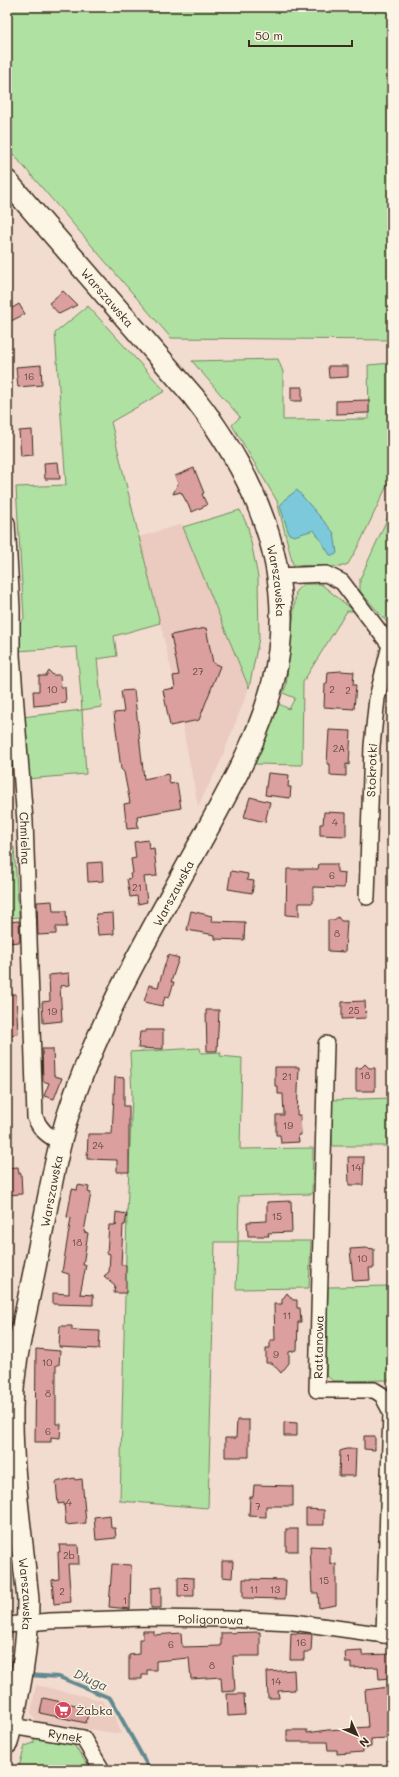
<svg xmlns="http://www.w3.org/2000/svg" width="399" height="1777" viewBox="0 0 399 1777" font-family="Mali,sans-serif">
<rect width="100%" height="100%" fill="#f2dccf"/>
<filter id="ink" filterUnits="userSpaceOnUse"><feTurbulence type="fractalNoise" baseFrequency=".025" numOctaves="2"/><feDisplacementMap in="SourceGraphic" scale="8" xChannelSelector="R" yChannelSelector="G"/><feConvolveMatrix kernelMatrix="1 2 1 2 8 2 1 2 1" color-interpolation-filters="sRGB"/></filter>
<g filter="url(#ink)">
<g fill="#ebcac0">
<polygon points="182,524 249,688 219,765 198,806 173,676 139,537"/>
<polygon points="36,1685 101,1700 116,1718 121,1734 37,1721 31,1713"/>
</g>
<g fill="#afe1a2" stroke="#758660">
<polygon points="7,7 392,7 392,340 171,338 7,147"/>
<polygon points="88,306 165,391 111,422 160,623 114,636 117,656 97,659 102,707 82,710 86,774 26,779 22,717 82,710 77,647 17,651 16,630 24,618 16,487 66,485 55,333"/>
<polygon points="278,359 283,372 283,420 369,419 368,365 392,363 392,475 359,545 348,564 340,567 293,565 277,501 232,425 240,417 192,361"/>
<polygon points="392,508 392,628 360,591 360,579"/>
<polygon points="240,510 248,527 258,577 259,638 249,688 183,527"/>
<polygon points="303,584 321,584 354,611 347,611 303,682 302,765 255,764 279,704 289,709 295,698 283,693 286,686 296,591"/>
<polygon points="14,847 19,917 7,918 7,848"/>
<polygon points="200,1048 201,1053 221,1052 220,1056 242,1058 240,1149 313,1148 312,1194 239,1196 238,1241 311,1241 309,1288 236,1289 238,1242 215,1242 208,1508 120,1501 127,1214 132,1096 130,1052"/>
<polygon points="392,1098 392,1146 332,1146 332,1100"/>
<polygon points="392,1286 392,1380 333,1381 326,1375 328,1287"/>
<polygon points="34,1736 72,1742 91,1770 18,1770 25,1746 34,1743"/>
</g>
<polygon fill="#7cc9db" stroke="#62898f" points="297,490 334,533 337,553 335,555 330,555 314,530 294,536 289,534 280,506 285,499"/>
<g fill="none" stroke-linecap="round" stroke-linejoin="round">
<g stroke="#62898f" stroke-width="4">
<polyline points="7,1674 17,1675"/>
<polyline points="27,1675 59,1677 110,1698 150,1770"/>
</g>
</g>
<g fill="#dba09d" stroke="#3b2a1e">
<polygon points="63,291 77,305 59,314 49,303"/>
<polygon points="19,304 25,314 7,323 7,311"/>
<polygon points="41,365 42,385 18,387 16,367"/>
<polygon points="328,366 348,366 348,377 329,378"/>
<rect x="291" y="387" width="11" height="14"/>
<polygon points="369,400 369,413 336,414 336,401"/>
<polygon points="32,430 33,455 21,456 19,431"/>
<polygon points="58,462 60,479 45,479 44,463"/>
<polygon points="194,468 204,493 202,494 207,505 192,512 181,492 173,494 178,483 175,476"/>
<polygon points="206,628 213,663 220,666 199,720 170,726 163,690 175,688 173,676 179,675 171,635"/>
<polygon points="49,671 53,675 60,675 61,687 65,687 66,703 34,706 33,691 39,691 39,676 46,676"/>
<polygon points="341,671 354,672 353,685 356,685 354,709 324,707 325,684 327,684 328,672"/>
<polygon points="134,690 144,779 168,774 170,784 177,783 181,808 137,816 138,828 127,829 124,804 130,803 124,772 121,769 114,713 124,712 121,691"/>
<polygon points="329,730 351,731 349,765 346,764 346,776 330,775 330,764 327,764"/>
<polygon points="268,773 289,775 288,787 291,787 290,798 265,795"/>
<polygon points="250,797 270,802 265,822 244,817"/>
<polygon points="324,812 346,813 346,836 320,835 320,824 323,824"/>
<polygon points="148,840 149,849 154,848 157,876 144,877 147,902 138,904 137,896 130,897 127,879 131,878 130,874 133,873 131,859 136,858 134,842"/>
<polygon points="102,862 103,881 88,882 87,863"/>
<polygon points="319,864 337,864 337,872 345,873 344,888 313,887 313,903 299,903 299,916 286,915 287,869 318,869"/>
<polygon points="231,871 248,874 247,880 254,881 252,893 228,889"/>
<polygon points="52,901 53,911 66,911 67,927 56,927 56,934 38,935 37,902"/>
<polygon points="191,911 212,916 211,921 245,922 244,940 215,939 215,935 187,930"/>
<polygon points="113,913 114,934 98,935 96,914"/>
<polygon points="338,917 341,921 347,921 345,952 328,951 328,920 334,920"/>
<polygon points="19,921 20,942 7,943 7,922"/>
<polygon points="168,955 179,958 171,982 174,982 169,998 165,997 162,1006 144,1002 149,985 158,987"/>
<polygon points="69,973 70,985 60,986 62,1021 43,1023 42,1002 50,1001 49,975"/>
<polygon points="7,994 16,994 18,1034 7,1035"/>
<polygon points="365,1001 366,1018 342,1019 342,1002"/>
<polygon points="206,1010 219,1010 217,1051 207,1051"/>
<polygon points="146,1030 163,1030 163,1049 138,1048 140,1032 146,1032"/>
<polygon points="42,1049 53,1049 54,1076 62,1078 54,1099 44,1096 49,1083 43,1081"/>
<polygon points="365,1064 369,1068 375,1068 375,1091 356,1091 356,1068 361,1068"/>
<polygon points="275,1067 299,1067 297,1115 300,1115 301,1135 298,1135 299,1142 281,1143 280,1135 276,1135 276,1115 284,1115 283,1094 278,1094 278,1086 275,1086"/>
<polygon points="115,1077 124,1078 124,1106 129,1106 129,1172 117,1172 117,1160 87,1159 88,1134 112,1134"/>
<polygon points="348,1157 364,1157 363,1185 349,1185"/>
<polygon points="18,1167 19,1174 21,1173 22,1194 7,1195 7,1168"/>
<polygon points="78,1185 89,1187 88,1192 91,1193 84,1232 88,1233 83,1265 86,1265 80,1294 93,1295 93,1305 53,1304 53,1293 69,1294 69,1274 62,1272 71,1218 67,1217 69,1206 72,1189 77,1190"/>
<polygon points="291,1201 292,1232 268,1233 269,1236 248,1236 247,1222 267,1221 267,1202"/>
<polygon points="116,1212 127,1214 125,1225 123,1225 121,1265 126,1265 126,1293 114,1293 115,1285 104,1276 109,1272 110,1254 107,1253 109,1225 117,1225 115,1225"/>
<polygon points="366,1248 374,1249 374,1268 369,1268 370,1280 353,1281 350,1249"/>
<polygon points="287,1293 293,1300 297,1300 297,1308 300,1308 301,1322 298,1322 297,1350 289,1352 289,1363 281,1373 272,1363 266,1363 266,1348 270,1348 270,1340 275,1340 274,1304 282,1304 282,1300"/>
<polygon points="60,1326 72,1326 72,1330 100,1331 99,1349 59,1347"/>
<polygon points="36,1349 60,1351 59,1365 56,1365 56,1424 61,1424 60,1438 51,1437 51,1442 35,1442"/>
<polygon points="237,1420 249,1420 249,1457 225,1457 225,1438 236,1438"/>
<polygon points="284,1422 297,1423 297,1436 284,1436"/>
<polygon points="364,1436 375,1436 375,1450 364,1449"/>
<polygon points="346,1449 356,1449 355,1476 339,1476 340,1451"/>
<polygon points="74,1478 75,1480 82,1479 86,1523 66,1525 64,1503 58,1504 56,1482"/>
<polygon points="254,1485 293,1486 293,1506 266,1506 266,1517 249,1516 250,1497 253,1497"/>
<polygon points="306,1509 324,1510 324,1525 306,1525"/>
<polygon points="110,1515 111,1528 115,1528 116,1538 96,1540 94,1517"/>
<rect x="286" y="1529" width="12" height="22"/>
<polygon points="59,1545 78,1545 79,1564 68,1564 71,1602 54,1604 52,1580 59,1579 58,1552 60,1552"/>
<polygon points="310,1546 330,1547 330,1563 336,1564 336,1605 319,1608 318,1593 312,1593"/>
<polygon points="222,1561 233,1561 232,1578 222,1577"/>
<polygon points="112,1564 131,1565 130,1609 109,1607"/>
<polygon points="178,1577 194,1578 194,1596 178,1596"/>
<polygon points="243,1579 286,1580 285,1599 243,1598"/>
<polygon points="161,1587 161,1608 151,1608 151,1588"/>
<polygon points="143,1631 154,1631 154,1635 181,1633 182,1647 221,1646 221,1633 260,1632 260,1656 233,1656 235,1691 222,1692 221,1677 191,1679 189,1658 156,1661 156,1670 147,1670 147,1675 142,1675 142,1679 129,1679 129,1655 139,1654 139,1639 143,1639"/>
<polygon points="291,1633 312,1634 311,1652 304,1652 304,1660 290,1660"/>
<polygon points="362,1651 362,1655 392,1654 392,1674 390,1675 390,1678 379,1679 378,1667 351,1668 351,1663 346,1663 345,1652"/>
<polygon points="294,1670 295,1690 278,1691 279,1698 268,1698 267,1672"/>
<polygon points="389,1687 392,1732 387,1732 387,1738 371,1739 371,1747 363,1748 363,1752 337,1754 337,1750 328,1750 327,1742 287,1742 287,1730 307,1730 307,1733 328,1730 368,1727 365,1690"/>
<polygon points="227,1694 244,1694 245,1715 228,1716"/>
<polygon points="43,1698 85,1707 88,1713 86,1723 40,1713"/>
</g>
<g fill="none" stroke-linecap="round" stroke-linejoin="round">
<defs>
<g id="minor">
<path id="s1" d="M 7,523 L 12,608 L 12,655 L 25,821 L 35,1117 C 40,1130 48,1136 60,1142"/>
<polyline points="278,576 326,574 342,582 392,648"/>
<path id="s2" d="M 367,897 L 372,746 L 377,698 L 390,645"/>
<polyline points="326,1044 317,1390 374,1390 382,1395 391,1412 384,1635"/>
<path id="s3" d="M 7,1625 L 50,1621 L 144,1618 L 228,1619 L 293,1622 L 392,1636"/>
<path id="s4" d="M 11,1726 L 83,1738 L 102,1770"/>
</g>
<g id="secondary">
<path id="s5" d="M 7,181 L 193,396 C 250,469 291,556 279,651 C 270,720 234,781 201,841 C 152,930 98,1020 67,1118 C 53,1165 46,1214 36,1262 C 27,1310 13,1359 12,1408 C 11,1472 22,1536 28,1600 C 28,1650 19,1696 7,1743"/>
</g>
</defs>
<use href="#minor" stroke="#3b2a1e" stroke-width="18"/>
<use href="#secondary" stroke="#3b2a1e" stroke-width="24"/>
<use href="#minor" stroke="#fcf5e5" stroke-width="15"/>
<use href="#secondary" stroke="#fcf5e5" stroke-width="21"/>
</g>
</g>
<defs>
<symbol id="supermarket-disc" viewBox="-11 -11 22 22"><circle r="9.5" fill="#d1495b" stroke="#fcf5e5"/><path d="M-6-5.5h2.5l.6 2H6L4.5 2H-2.5L-4.4-4H-6ZM-1.5 3.2a1.3 1.3 0 1 0 .1 0ZM3 3.2a1.3 1.3 0 1 0 .1 0Z" fill="#fff"/></symbol>
</defs>
<g fill-rule="evenodd">
<use href="#supermarket-disc" x="53" y="1700" width="20" height="20"/>
</g>
<g text-anchor="middle" dominant-baseline="central" stroke-width="3" stroke-linejoin="round" paint-order="stroke">
<g font-size="10" fill="#63483e">
<text x="29" y="376">16</text>
<text x="198" y="671">27</text>
<text x="52" y="689">10</text>
<text x="332" y="689">2</text>
<text x="348" y="690">2</text>
<text x="339" y="748">2A</text>
<text x="335" y="822">4</text>
<text x="332" y="875">6</text>
<text x="137" y="887">21</text>
<text x="337" y="933">8</text>
<text x="354" y="1010">25</text>
<text x="52" y="1011">19</text>
<text x="365" y="1075">18</text>
<text x="287" y="1076">21</text>
<text x="288" y="1125">19</text>
<text x="98" y="1145">24</text>
<text x="356" y="1167">14</text>
<text x="277" y="1216">15</text>
<text x="77" y="1242">18</text>
<text x="362" y="1258">10</text>
<text x="287" y="1315">11</text>
<text x="276" y="1354">9</text>
<text x="47" y="1362">10</text>
<text x="48" y="1393">8</text>
<text x="48" y="1431">6</text>
<text x="348" y="1457">1</text>
<text x="69" y="1502">4</text>
<text x="258" y="1506">7</text>
<text x="69" y="1555">2b</text>
<text x="324" y="1580">15</text>
<text x="186" y="1587">5</text>
<text x="254" y="1589">11</text>
<text x="275" y="1589">13</text>
<text x="62" y="1591">2</text>
<text x="125" y="1600">1</text>
<text x="301" y="1642">16</text>
<text x="171" y="1644">6</text>
<text x="212" y="1665">8</text>
<text x="276" y="1681">14</text>
</g>
<g font-size="12" fill="#3b2a1e" stroke="#fcf5e5">
<text stroke="none"><textPath href="#s5" startOffset="154">Warszawska</textPath></text>
<text stroke="none"><textPath href="#s5" startOffset="490">Warszawska</textPath></text>
<text stroke="none"><textPath href="#s2" startOffset="127">Stokrotki</textPath></text>
<text stroke="none"><textPath href="#s1" startOffset="316">Chmielna</textPath></text>
<text transform="translate(173 893) rotate(-62)">Warszawska</text>
<text transform="translate(51 1191) rotate(-79)">Warszawska</text>
<text transform="translate(318 1347) rotate(-89)">Rattanowa</text>
<text stroke="none"><textPath href="#s5" startOffset="1558">Warszawska</textPath></text>
<text stroke="none"><textPath href="#s3" startOffset="204">Poligonowa</textPath></text>
<text stroke="none"><textPath href="#s4" startOffset="55">Rynek</textPath></text>
</g>
<g font-size="12" fill="#3b2a1e" stroke="#fcf5e5" text-anchor="start">
<text x="76" y="1710">Żabka</text>
</g>
<g font-size="13" font-style="italic" fill="#4e5a57" stroke="#fcf5e5">
<text transform="translate(91 1679) rotate(23)">Długa</text>
</g>
</g>
<rect width="399" height="1777" fill="none" stroke="#fcf5e5" stroke-width="24"/>
<rect x="12" y="12" width="375" height="1753" fill="none" stroke="#3b2a1e" stroke-width="1.5" filter="url(#ink)"/>
<g transform="translate(357 1735) rotate(135)" stroke="#fcf5e5" stroke-width="3" paint-order="stroke">
<path d="M0-3L7 15L0 10L-7 15Z" fill="#3b2a1e"/>
<text y="-6" font-size="11" font-weight="bold" text-anchor="middle" fill="#3b2a1e">N</text>
</g>
<path d="M249 40v6h103v-6" fill="none" stroke="#3b2a1e" stroke-width="2"/>
<text x="255" y="40" font-size="12" fill="#3b2a1e" stroke="#fcf5e5" stroke-width="3" paint-order="stroke">50 m</text>
</svg>
